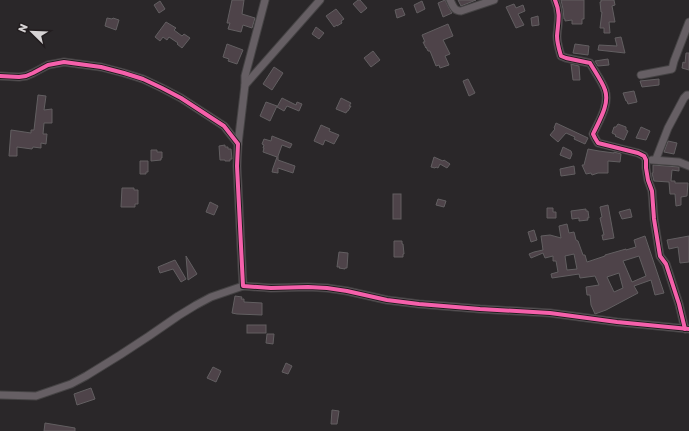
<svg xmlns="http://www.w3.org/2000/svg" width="689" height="431" viewBox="0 0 689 431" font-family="Rubik,sans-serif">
<rect width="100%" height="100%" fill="#2a2729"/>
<g fill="#4e4349" stroke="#625f61" fill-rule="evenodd">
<polygon points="232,0 244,0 242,14 255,18 252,28 243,25 241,32 228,29 230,23 227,23"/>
<polygon points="358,0 360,0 367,8 361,13 353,4"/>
<polygon points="445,0 449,8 452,13 443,17 438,3"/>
<polygon points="458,0 476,0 461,6"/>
<polygon points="561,0 584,0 584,19 582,19 582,24 572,24 572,20 565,21 565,19 564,19 563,9"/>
<polygon points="601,0 614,0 615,5 612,6 615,22 609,22 610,33 604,33 604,28 600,28 602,12 601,12 600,2 601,2"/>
<polygon points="160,1 165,9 159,13 154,5"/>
<polygon points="422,1 425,9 417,13 414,5"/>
<polygon points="514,4 516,8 523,5 525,11 518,14 524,25 516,28 506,7"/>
<polygon points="402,8 405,15 397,18 395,10"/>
<polygon points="336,9 344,19 341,21 342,23 337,26 337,25 334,27 326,16"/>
<polygon points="538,16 539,25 532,26 531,18"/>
<polygon points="107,18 112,19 113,18 119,20 116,30 105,26"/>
<polygon points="166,22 176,28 174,30 182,36 184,34 190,38 182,48 177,44 178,43 169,37 167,40 163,37 160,41 155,37"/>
<polygon points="448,24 453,36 443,40 450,54 445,56 449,65 440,68 439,65 436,66 430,51 428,51 426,47 426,48 423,42 425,42 422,35"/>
<polygon points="316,27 324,33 319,39 312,34"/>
<polygon points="621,37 625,53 598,50 599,45 617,46 615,38"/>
<polygon points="227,44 243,50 237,64 228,61 229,59 223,57"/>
<polygon points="575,44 589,46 588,55 573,53"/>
<polygon points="373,51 380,60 371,67 364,58"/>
<polygon points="686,53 689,53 689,70 682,68 683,62 685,63"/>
<polygon points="608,59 609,65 598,66 595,61"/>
<polygon points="571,64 579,66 580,80 573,80"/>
<polygon points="274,67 283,73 272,90 263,84"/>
<polygon points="468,79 475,93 469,96 463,81"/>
<polygon points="659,79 659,85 642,87 640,81"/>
<polygon points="634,91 637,102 628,104 627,101 626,101 623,93"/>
<polygon points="38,95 46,96 44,110 52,109 52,123 44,123 43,134 47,134 46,144 41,143 41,148 33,147 32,149 17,147 17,156 9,156 11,130 31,133 31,130 34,130"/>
<polygon points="282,98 296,105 297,102 302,104 299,111 287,106 284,111 277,107"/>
<polygon points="341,98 351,103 349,106 351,106 348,111 347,111 346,113 336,109"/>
<polygon points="266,102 277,106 270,121 260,116"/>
<polygon points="556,123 588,138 585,144 574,139 575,137 566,133 558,142 550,135 555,129 554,128"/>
<polygon points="618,124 626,127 626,130 628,131 624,140 615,136 616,135 612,133 614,127 616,127"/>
<polygon points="321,125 330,129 329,131 339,135 334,144 325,140 323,145 314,141"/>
<polygon points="641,127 650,131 646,140 636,138"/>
<polygon points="272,136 292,144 290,148 282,145 278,156 278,160 295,166 293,173 278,168 278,173 272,172 273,168 277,157 263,152 264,148 263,148 264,145 262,144 264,139 271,141"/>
<polygon points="668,141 677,143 674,154 664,152"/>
<polygon points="225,145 225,147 228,147 228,149 231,149 232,159 230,159 230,161 225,161 225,160 220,160 219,146"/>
<polygon points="563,147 571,151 572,154 570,159 560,155"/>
<polygon points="588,149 599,151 614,153 614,152 621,154 620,162 608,161 608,173 598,173 592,175 591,173 586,174 582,165 584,165"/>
<polygon points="151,150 157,150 157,152 162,152 162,158 161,158 161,160 151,161"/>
<polygon points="434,157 443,161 444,160 450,164 447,168 440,164 438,168 436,167 435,168 431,167"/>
<polygon points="140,161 148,161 148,172 146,172 146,174 140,174"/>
<polygon points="653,165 679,167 679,171 672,170 671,181 675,181 675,183 688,183 687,196 681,197 681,205 676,206 675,194 670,194 669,182 654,181 652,173 653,173"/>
<polygon points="574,166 575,174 561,176 560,169"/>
<polygon points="122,188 134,188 134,190 138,190 138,204 135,204 135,207 121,207"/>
<rect x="393" y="194" width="8" height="25"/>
<polygon points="438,199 446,201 444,207 436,205"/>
<polygon points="210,202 218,206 214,215 206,212"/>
<polygon points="608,205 614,238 603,240 602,235 604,235 600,218 602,217 600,207"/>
<polygon points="547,208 553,208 553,212 556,212 556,218 547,218"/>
<polygon points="586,209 586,211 588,211 589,218 587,218 588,220 579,221 579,218 572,219 571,211"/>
<polygon points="630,209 632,217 622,219 619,212"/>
<path d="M 567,224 L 569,233 L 574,232 L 576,240 L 578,241 L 583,255 L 585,255 L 587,262 L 605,256 L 605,255 L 626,249 L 626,250 L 636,247 L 634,240 L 645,236 L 664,293 L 655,295 L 651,280 L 634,286 L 638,293 L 606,310 L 595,314 L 591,305 L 590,295 L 587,295 L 586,287 L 599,285 L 595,276 L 580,278 L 579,274 L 552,278 L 551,274 L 558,272 L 556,261 L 553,261 L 553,256 L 545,258 L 543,253 L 531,258 L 529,254 L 534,252 L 543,250 L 541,236 L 550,235 L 561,238 L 559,226 ZM 574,254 L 577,269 L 567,270 L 565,256 ZM 639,256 L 646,276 L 632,282 L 623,261 ZM 619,273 L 623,288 L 614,292 L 607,277 Z"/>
<polygon points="534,230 537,240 531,242 528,232"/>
<polygon points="689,236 689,262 680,263 678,247 669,249 667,240"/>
<polygon points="394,241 402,241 402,244 403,244 404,254 403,254 403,257 394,257"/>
<polygon points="339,252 348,253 347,268 345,268 345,269 339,268 340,267 337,267"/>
<polygon points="186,256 197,274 188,280"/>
<polygon points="175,260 186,279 181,282 173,269 160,273 158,267 170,262"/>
<polygon points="235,296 242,297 241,299 244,299 244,302 262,303 262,315 237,314 232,313"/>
<rect x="247" y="325" width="19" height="8"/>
<polygon points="267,334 274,334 273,344 266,343"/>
<polygon points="286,363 292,366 288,374 282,372"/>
<polygon points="213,367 221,371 216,382 207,378"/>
<polygon points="91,388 95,399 77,405 74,394"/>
<polygon points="332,410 339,411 337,424 331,424"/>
<polygon points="45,423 75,428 75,431 44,431"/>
</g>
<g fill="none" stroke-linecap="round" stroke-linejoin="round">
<defs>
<g id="minor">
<path d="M 450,0 C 453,6 454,11 461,11 L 494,0"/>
<path d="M 555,0 C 561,14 558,22 557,36 C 557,43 559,49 561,56 L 566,58 L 590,63 C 594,70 603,83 605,90 C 610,104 599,121 593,134 L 595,138 L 598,143 L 638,153 L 644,156 L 646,160 L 646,168 L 648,180 L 652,191 L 654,219 L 660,256 L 666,264 L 679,304 L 685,329"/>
<polyline points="641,75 672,69 674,61 689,22"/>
<polyline points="0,76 19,77 26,76 33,73 48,65 64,62 101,67 124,73 143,79 162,88 181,98 224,126 238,144 237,166 243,286 271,288 308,287 327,288 347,291 387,300 419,304 480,309 550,313 617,322 689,329"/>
<polyline points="245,85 245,76 265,0"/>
<polyline points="238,144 245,85 320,0"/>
<polyline points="656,159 668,128 684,98 687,95 689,95"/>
<polyline points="652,160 679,162 689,166"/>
<polyline points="0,395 36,396 71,384 86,376 120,355 149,336 178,316 196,305 211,297 243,286"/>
</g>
</defs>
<use href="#minor" stroke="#454344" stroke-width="9"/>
<use href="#minor" stroke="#665f64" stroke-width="7"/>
<defs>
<g id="cycleway">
<path d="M 555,0 C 561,14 558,22 557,36 C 557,43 559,49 561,56 L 566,58 L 590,63 C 594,70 603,83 605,90 C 610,104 599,121 593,134 L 595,138 L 598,143 L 638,153 L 644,156 L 646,160 L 646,168 L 648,180 L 652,191 L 654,219 L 660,256 L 666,264 L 679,304 L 685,329"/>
<polyline points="0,76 19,77 26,76 33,73 48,65 64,62 101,67 124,73 143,79 162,88 181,98 224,126 238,144 237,166 243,286 271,288 308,287 327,288 347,291 387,300 419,304 480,309 550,313 617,322 689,329"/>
</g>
</defs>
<use href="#cycleway" stroke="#221d1f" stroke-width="6"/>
<use href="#cycleway" stroke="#f560ab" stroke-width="4"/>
</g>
<g transform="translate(32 32) rotate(293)" stroke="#221d1f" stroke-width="3" paint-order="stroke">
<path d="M0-3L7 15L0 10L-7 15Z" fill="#d6d3d4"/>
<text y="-6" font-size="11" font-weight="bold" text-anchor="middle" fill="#d6d3d4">N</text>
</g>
</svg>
